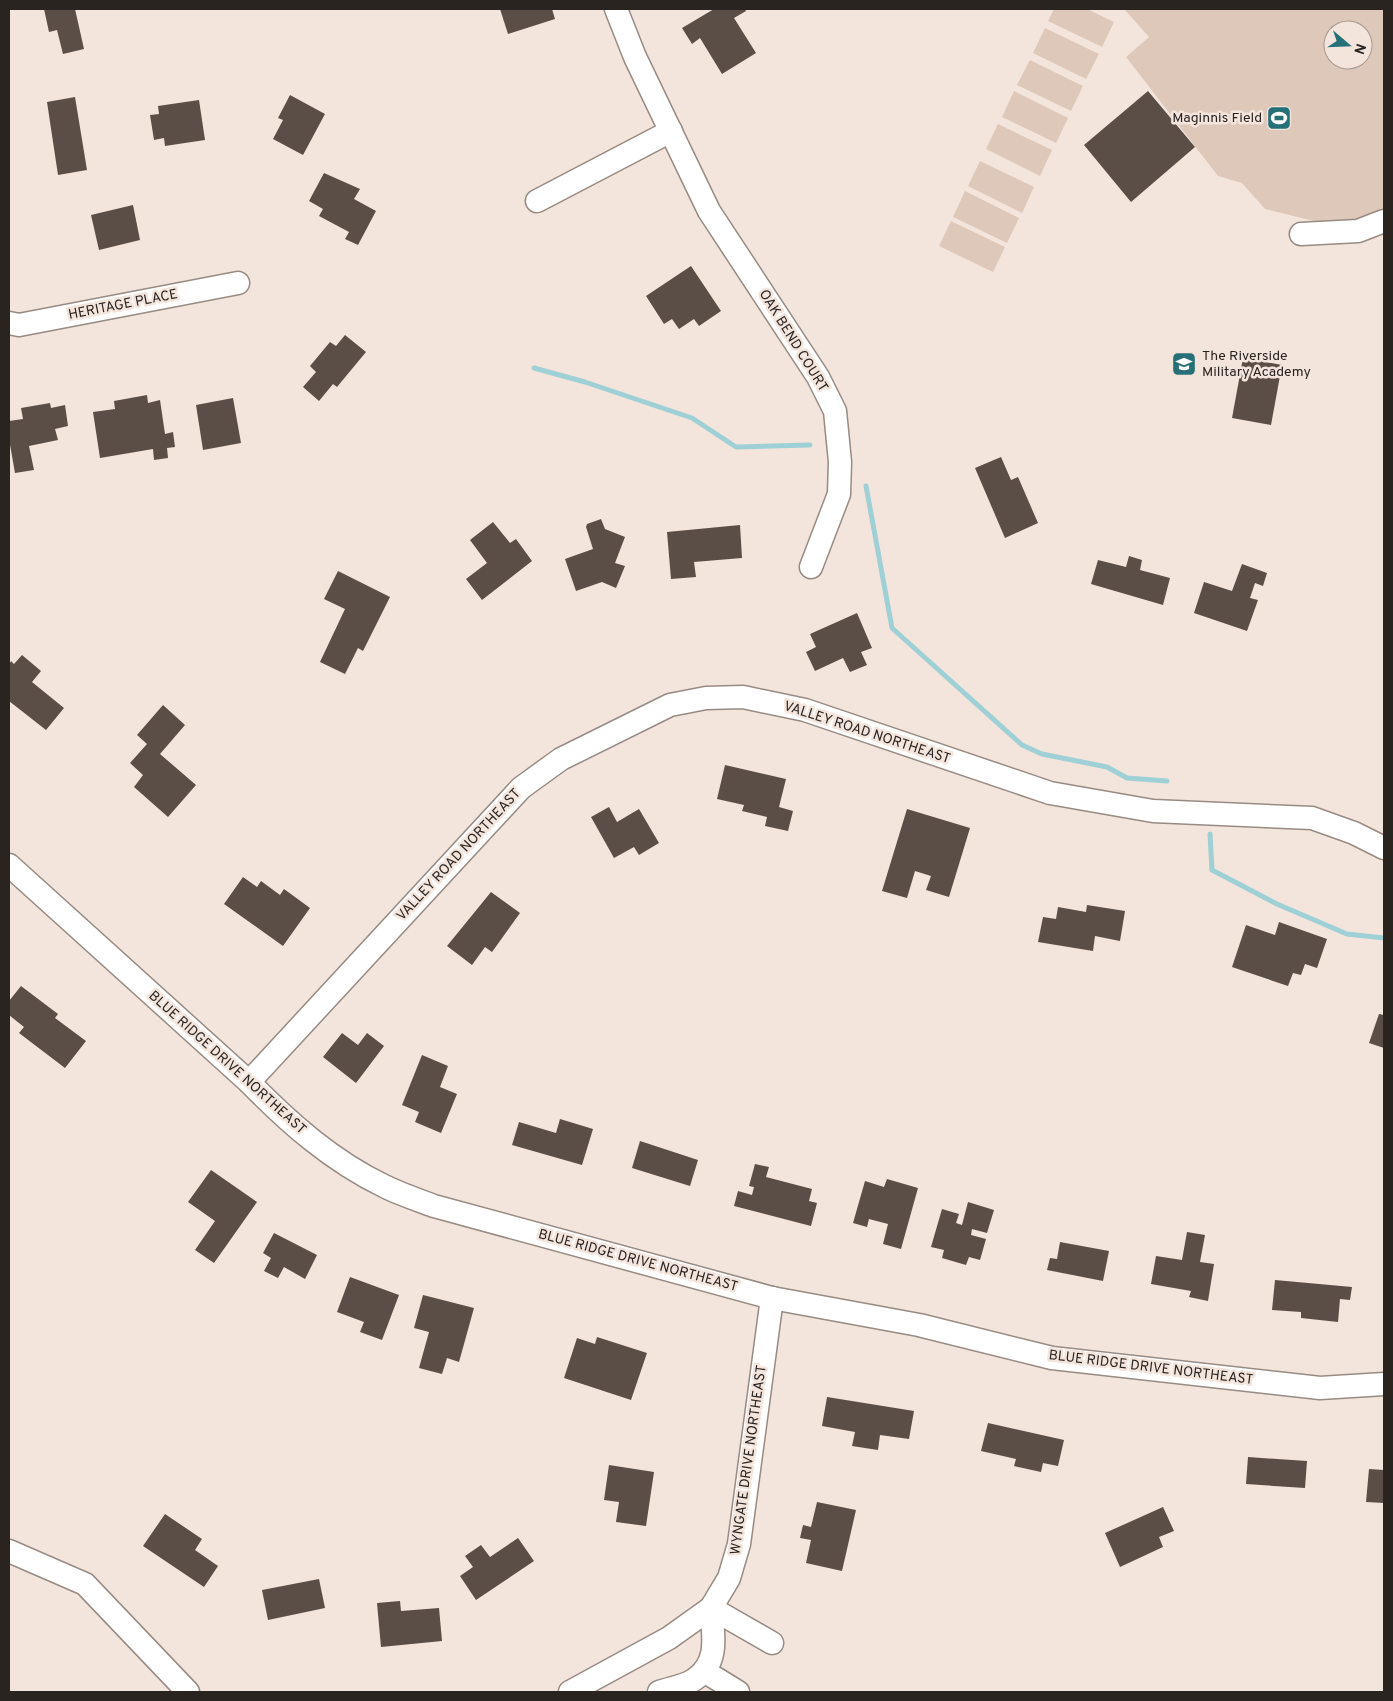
<svg xmlns="http://www.w3.org/2000/svg" width="1393" height="1701" viewBox="0 0 1393 1701" font-family="Overpass,sans-serif">
<rect width="100%" height="100%" fill="#f4e5dc"/>
<g fill="#dec8ba" fill-rule="evenodd">
<polygon points="1054,9 1087,9 1114,22 1102,47 1048,21"/>
<path d="M 1124,9 L 1384,9 L 1384,213 L 1334,226 L 1265,209 L 1242,183 L 1218,176 L 1126,57 L 1149,37 ZM 1333,30 L 1363,30 L 1363,60 L 1333,60 Z"/>
<polygon points="1045,28 1099,54 1086,79 1033,53"/>
<polygon points="1030,60 1083,86 1071,111 1017,85"/>
<polygon points="1014,91 1068,118 1056,143 1002,117"/>
<polygon points="998,124 1052,150 1040,176 986,149"/>
<polygon points="980,161 1034,187 1022,213 968,186"/>
<polygon points="965,191 1019,218 1007,243 953,217"/>
<polygon points="951,221 1005,247 993,272 939,246"/>
</g>
<g fill="none" stroke-linecap="round" stroke-linejoin="round">
<g stroke="#9fd0d6" stroke-width="5">
<polyline points="534,368 585,382 692,418 736,447 810,445"/>
<polyline points="866,486 892,628 1022,745 1042,754 1107,767 1127,778 1167,781"/>
<polyline points="1210,834 1212,870 1277,904 1347,934 1384,938"/>
</g>
</g>
<g fill="#5a4e46">
<polygon points="44,9 75,9 84,49 63,54 57,30 49,32"/>
<polygon points="500,9 552,9 555,19 508,34"/>
<polygon points="714,9 745,9 746,11 734,18 756,53 722,74 700,38 692,44 682,28"/>
<polygon points="1148,91 1195,147 1131,202 1084,145"/>
<polygon points="290,95 325,114 303,155 273,139 283,120 278,118"/>
<polygon points="75,97 87,170 58,175 47,102"/>
<polygon points="199,100 205,140 165,146 164,138 154,140 150,115 159,114 158,106"/>
<polygon points="324,173 360,189 354,199 376,211 358,245 345,239 349,232 319,216 323,209 309,201"/>
<polygon points="133,205 140,240 99,250 91,215"/>
<polygon points="691,266 721,311 699,326 694,319 679,329 672,319 664,324 646,296"/>
<polygon points="345,335 366,352 337,387 333,384 319,401 303,387 316,372 310,366 330,342 336,346"/>
<polygon points="1243,358 1282,365 1271,425 1232,418"/>
<polygon points="147,395 148,403 160,400 165,434 173,432 175,447 167,448 168,458 154,460 153,449 100,458 93,412 115,409 114,401"/>
<polygon points="233,398 241,443 203,450 196,405"/>
<polygon points="50,403 51,408 65,405 68,426 55,429 58,440 29,446 34,470 15,473 9,439 9,421 23,419 21,408"/>
<polygon points="1001,457 1011,480 1018,477 1038,523 1005,538 975,468"/>
<polygon points="601,519 605,529 625,537 615,563 625,566 616,588 602,582 576,591 565,559 593,549 586,527 587,524"/>
<polygon points="493,522 510,543 516,539 532,561 482,600 466,579 487,563 470,540"/>
<polygon points="740,525 742,558 694,562 696,577 671,579 667,532"/>
<polygon points="1129,556 1142,560 1140,570 1170,578 1163,605 1091,584 1098,560 1126,567"/>
<polygon points="1242,564 1267,573 1263,586 1255,583 1250,598 1258,600 1247,631 1194,613 1204,582 1232,591"/>
<polygon points="338,571 390,597 363,651 358,648 345,674 320,662 345,609 324,599"/>
<polygon points="857,613 872,648 861,652 867,665 850,672 843,658 815,671 806,652 816,647 810,634"/>
<polygon points="22,655 41,671 32,682 64,708 46,730 9,701 9,665 11,661 14,664"/>
<polygon points="163,705 185,725 160,754 196,785 168,817 134,787 143,775 130,763 147,744 137,735"/>
<polygon points="725,765 786,779 779,807 793,811 788,831 765,826 767,817 742,811 744,805 717,799"/>
<polygon points="609,807 617,822 639,809 659,843 639,855 634,847 614,858 591,817"/>
<polygon points="907,809 970,828 949,897 926,890 931,876 915,871 907,898 882,891"/>
<polygon points="243,877 257,887 261,881 280,895 284,889 310,908 283,946 224,904"/>
<polygon points="491,892 520,913 492,952 485,947 472,965 447,946"/>
<polygon points="1087,905 1125,911 1120,941 1095,936 1093,951 1038,942 1043,917 1056,919 1058,907 1086,912"/>
<polygon points="1279,922 1327,939 1317,968 1305,964 1301,975 1293,973 1288,986 1232,967 1246,925 1275,935"/>
<polygon points="21,986 58,1014 55,1018 86,1041 65,1068 19,1033 24,1027 9,1015 9,1001"/>
<polygon points="1379,1014 1384,1015 1384,1048 1369,1043"/>
<polygon points="342,1033 358,1045 367,1033 384,1046 356,1083 323,1057"/>
<polygon points="422,1055 448,1066 440,1087 457,1094 441,1133 415,1122 419,1112 402,1105"/>
<polygon points="560,1119 593,1129 582,1165 512,1145 519,1122 556,1133"/>
<polygon points="640,1141 698,1160 690,1186 632,1168"/>
<polygon points="755,1164 769,1167 766,1177 812,1189 809,1201 817,1203 811,1226 734,1206 738,1191 752,1195 754,1187 749,1186"/>
<polygon points="211,1170 257,1202 214,1263 195,1250 215,1221 188,1202"/>
<polygon points="887,1179 918,1188 901,1249 883,1244 888,1224 869,1219 867,1227 853,1223 865,1181 884,1187"/>
<polygon points="968,1202 994,1210 987,1233 972,1229 971,1235 986,1239 980,1260 969,1257 966,1265 942,1258 944,1250 931,1247 942,1209 959,1214 956,1223 962,1225"/>
<polygon points="1187,1232 1205,1235 1200,1262 1214,1264 1208,1301 1189,1297 1191,1291 1151,1284 1156,1256 1182,1260"/>
<polygon points="274,1233 317,1255 305,1279 284,1267 278,1278 264,1271 271,1258 263,1253"/>
<polygon points="1060,1242 1109,1251 1103,1281 1047,1270 1050,1258 1057,1259"/>
<polygon points="350,1277 399,1295 382,1340 360,1332 364,1322 337,1312"/>
<polygon points="1275,1280 1352,1287 1350,1300 1340,1299 1338,1322 1301,1318 1301,1312 1272,1310"/>
<polygon points="423,1295 474,1308 459,1362 447,1358 442,1374 419,1368 429,1332 414,1328"/>
<polygon points="597,1337 647,1353 631,1400 564,1378 577,1338 595,1344"/>
<polygon points="827,1397 914,1411 909,1439 880,1435 878,1450 852,1446 855,1432 822,1426"/>
<polygon points="988,1423 1064,1440 1058,1466 1043,1463 1041,1472 1014,1466 1016,1459 981,1451"/>
<polygon points="1248,1457 1307,1461 1305,1488 1246,1484"/>
<polygon points="609,1465 654,1472 646,1526 616,1522 619,1502 604,1500"/>
<polygon points="1369,1469 1384,1470 1384,1503 1366,1502"/>
<polygon points="817,1502 856,1510 842,1571 806,1563 811,1540 800,1538 803,1525 811,1527"/>
<polygon points="1163,1507 1174,1531 1159,1537 1163,1547 1120,1567 1105,1533"/>
<polygon points="165,1514 202,1539 195,1550 218,1566 204,1587 143,1546"/>
<polygon points="518,1538 534,1561 476,1600 460,1576 473,1567 465,1556 481,1545 490,1557"/>
<polygon points="319,1579 325,1608 268,1620 262,1590"/>
<polygon points="400,1601 401,1611 439,1608 442,1641 381,1647 377,1603"/>
</g>
<g fill="none" stroke-linecap="round" stroke-linejoin="round">
<defs>
<g id="minor">
<polyline points="616,9 635,57 709,211 818,377 835,411 840,462 839,494 811,567"/>
<polyline points="537,201 671,131"/>
<polyline points="1301,234 1358,231 1384,221"/>
<polyline points="9,323 19,325 238,283"/>
<path d="M 9,865 L 249,1082 C 289,1123 332,1161 384,1186 C 400,1194 418,1200 434,1206 L 772,1298 L 919,1325 L 1052,1358 L 1320,1388 L 1384,1384"/>
<polyline points="249,1082 521,788 561,759 670,705 706,698 743,697 805,710 1050,793 1153,811 1312,818 1354,833 1384,848"/>
<polyline points="772,1298 739,1544 729,1578 711,1608 772,1643"/>
<polyline points="9,1551 85,1584 188,1692"/>
<polyline points="704,1671 738,1692"/>
<polyline points="570,1692 669,1638 711,1608"/>
<path d="M 659,1692 C 670,1688 686,1686 695,1679 C 720,1662 713,1634 711,1608"/>
</g>
</defs>
<use href="#minor" stroke="#988b83" stroke-width="25"/>
<use href="#minor" stroke="#fff" stroke-width="22"/>
</g>
<defs>
<symbol id="stadium-square" viewBox="-11 -11 22 22"><rect x="-9" y="-9" width="18" height="18" rx="4" fill="#267077" stroke="#f4e5dc"/><path d="M0-5a6.5 5 0 1 0 0 10a6.5 5 0 1 0 0-10ZM-3.5-1.8h7v3.6h-7Z" fill="#fff"/></symbol>
<symbol id="school-square" viewBox="-11 -11 22 22"><rect x="-9" y="-9" width="18" height="18" rx="4" fill="#267077" stroke="#f4e5dc"/><path d="M0-5L7-2L0 1L-7-2ZM-4 1L0 2.5L4 1V4Q0 6-4 4Z" fill="#fff"/></symbol>
</defs>
<g fill-rule="evenodd">
<use href="#stadium-square" x="1265" y="104" width="28" height="28"/>
<use href="#school-square" x="1170" y="350" width="28" height="28"/>
</g>
<g text-anchor="middle" dominant-baseline="central" stroke-width="5" stroke-linejoin="round" paint-order="stroke">
<g font-size="14" fill="#2a2421" stroke="#f4e5dc" text-anchor="end">
<text x="1262" y="118">Maginnis Field</text>
<text x="1202" y="356" text-anchor="start">The Riverside<tspan x="1202" dy="16">Military Academy</tspan></text>
</g>
<g font-size="14" fill="#2a2421" stroke="#f4e5dc">
<text transform="translate(123 305) rotate(-11)">HERITAGE PLACE</text>
<text transform="translate(793 341) rotate(58)">OAK BEND COURT</text>
<text transform="translate(867 733) rotate(18)">VALLEY ROAD NORTHEAST</text>
<text transform="translate(459 855) rotate(-47)">VALLEY ROAD NORTHEAST</text>
<text transform="translate(227 1063) rotate(42)">BLUE RIDGE DRIVE NORTHEAST</text>
<text transform="translate(638 1261) rotate(15)">BLUE RIDGE DRIVE NORTHEAST</text>
<text transform="translate(1151 1368) rotate(7)">BLUE RIDGE DRIVE NORTHEAST</text>
<text transform="translate(749 1460) rotate(-82)">WYNGATE DRIVE NORTHEAST</text>
</g>
</g>
<rect width="1393" height="1701" fill="none" stroke="#2a2421" stroke-width="20"/>
<g transform="translate(1348 45) rotate(109)"><circle r="24" fill="#f4e5dc" stroke="#a39891"/>
<path d="M0-4L9 19L0 12L-9 19Z" fill="#267077"/>
<text y="-8" font-size="14" font-weight="bold" text-anchor="middle" fill="#2a2421">N</text>
</g>
</svg>
